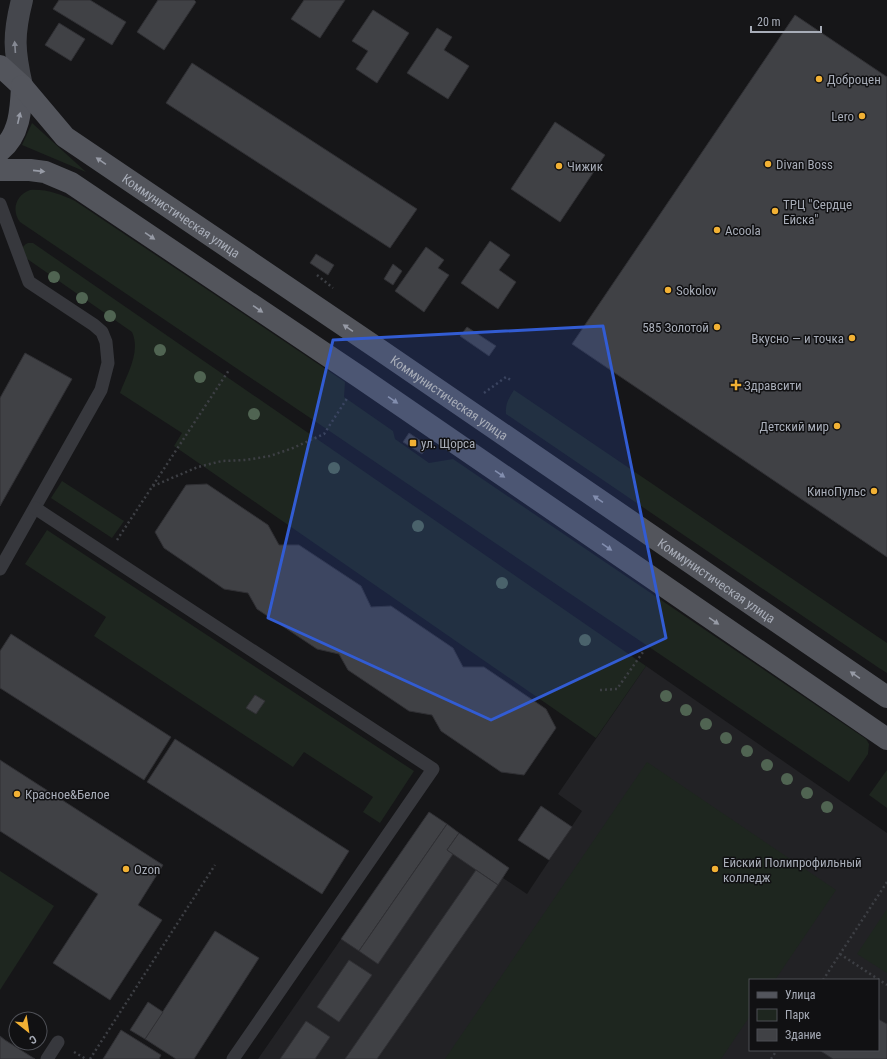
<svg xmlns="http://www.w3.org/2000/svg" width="887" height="1059" viewBox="0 0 887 1059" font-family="'Roboto Condensed',sans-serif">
<rect width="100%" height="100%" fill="#161618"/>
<path fill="#222225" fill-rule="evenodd" d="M 646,666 L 887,833 L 887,1059 L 258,1059 L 429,812 L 509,868 L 503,878 L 527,894 L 582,811 L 558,794 ZM 750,980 L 878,980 L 878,1050 L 750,1050 Z"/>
<g fill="#1e261f">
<polygon points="32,123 86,172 22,145"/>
<path d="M 30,190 C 46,189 60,194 75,201 L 345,382 L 344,397 L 393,431 L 395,439 L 429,463 L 453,459 L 866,739 L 869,744 L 868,754 L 849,782 L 20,222 C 11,210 16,195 30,190 Z"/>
<path d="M 28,243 L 33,243 L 646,666 L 596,738 L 174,446 L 182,433 L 120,393 C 127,374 141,352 132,332 L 23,256 C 22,249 22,246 28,243 Z"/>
<path d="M 514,390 L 887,643 L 887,673 L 879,668 L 506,414 C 505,404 509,398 514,390 Z"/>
<polygon points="62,481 124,521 112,538 51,498"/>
<polygon points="47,530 414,771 380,823 363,812 373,797 304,752 293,767 94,636 106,617 25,564"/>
<polygon points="647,762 836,890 775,980 750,980 750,1016 721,1059 445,1059"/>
<polygon points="887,770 887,808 869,795"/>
<polygon points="0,871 54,906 0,990"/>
<polygon points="887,909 887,973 857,954"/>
</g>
<g fill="#404145" stroke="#303034">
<polygon points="59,0 90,0 126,22 112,45 53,9"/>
<polygon points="158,0 194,0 196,2 164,50 137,32"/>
<polygon points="304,0 345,0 320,38 291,19"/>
<polygon points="373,10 409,33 377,83 356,69 368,51 352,41"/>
<polygon points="795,15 887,77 887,557 572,344"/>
<polygon points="59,23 85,39 71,61 45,45"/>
<polygon points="437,28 452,37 444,50 469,66 448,99 407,73"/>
<polygon points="192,63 417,209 390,248 166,103"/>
<polygon points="555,122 605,155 560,222 511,189"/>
<polygon points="490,241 510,255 499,270 516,282 498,309 461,283"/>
<polygon points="426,247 444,260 438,268 449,275 424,312 395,291"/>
<polygon points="316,254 334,265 328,275 310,263"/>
<polygon points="393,264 402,271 393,285 384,279"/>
<polygon points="467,327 496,346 489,356 460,336"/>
<polygon points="25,353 72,379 0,506 0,398"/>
<polygon points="409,433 428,446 422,454 403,442"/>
<polygon points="207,484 268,525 279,545 299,545 361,586 371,607 391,606 453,648 463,667 484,667 546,709 556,728 524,775 501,772 441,731 432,715 409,711 348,670 339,654 317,649 257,609 248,593 224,589 164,548 155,532 186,485"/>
<polygon points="11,634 171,737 144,780 0,688 0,651"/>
<polygon points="255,695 265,701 256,714 246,708"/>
<polygon points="175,739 349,851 322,894 147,782"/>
<polygon points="0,760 163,865 138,905 162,920 110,1000 53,963 98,894 0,831"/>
<polygon points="541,806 572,827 549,860 518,840"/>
<polygon points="429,812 447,824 359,951 341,939"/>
<polygon points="447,824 459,833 447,850 453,854 378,964 359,951"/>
<polygon points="459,833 509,868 498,885 447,850"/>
<polygon points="476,870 498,885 377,1059 345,1059"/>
<polygon points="215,931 259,958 194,1059 176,1059 145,1039"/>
<polygon points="349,960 372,975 339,1022 317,1007"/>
<polygon points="148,1002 163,1012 145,1039 130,1030"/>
<polygon points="878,1019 887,1024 887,1059 833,1059 819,1050 878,1050"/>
<polygon points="306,1021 330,1037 315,1059 280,1059"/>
<polygon points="121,1030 161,1055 159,1059 103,1059"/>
<polygon points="0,1036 5,1040 35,1059 0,1059"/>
</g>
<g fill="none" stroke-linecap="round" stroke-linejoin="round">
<g stroke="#3d3f44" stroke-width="2.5" stroke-dasharray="2 3" stroke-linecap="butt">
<polyline points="317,275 333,288"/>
<polyline points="484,393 506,377 512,381"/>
<polyline points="153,486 198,467 222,461 246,460 270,456 293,448 324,434 348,397"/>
<polyline points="117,540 229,370"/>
<polyline points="600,690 617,689 643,652"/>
<polyline points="840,954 887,985"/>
<polyline points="823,980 887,882"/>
<polyline points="74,1052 86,1059"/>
<polyline points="90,1059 215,865"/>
<polyline points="771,1059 777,1050"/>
</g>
<g stroke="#37383d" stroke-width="13">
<polyline points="0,204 29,282 94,325 102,332 106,342 108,363 101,390 0,569"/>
<polyline points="35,508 433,769 233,1059"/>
<polyline points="47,1059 58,1042"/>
</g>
<path stroke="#45474d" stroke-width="22" d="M 22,0 C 13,35 14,51 22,86"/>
<g stroke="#53555c" stroke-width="22">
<path d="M 0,66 L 22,86 C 21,109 20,135 0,151"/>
<path id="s1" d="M 22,86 L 65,137 L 380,350 L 887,697"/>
<polyline points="0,170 30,170 45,172 71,183 361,378 887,739"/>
</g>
</g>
<g fill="#506452">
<circle cx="54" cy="277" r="6"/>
<circle cx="82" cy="298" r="6"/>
<circle cx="110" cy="316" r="6"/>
<circle cx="160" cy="350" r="6"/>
<circle cx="200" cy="377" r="6"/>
<circle cx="254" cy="414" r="6"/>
<circle cx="334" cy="468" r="6"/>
<circle cx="418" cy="526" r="6"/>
<circle cx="502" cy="583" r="6"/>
<circle cx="585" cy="640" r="6"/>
<circle cx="666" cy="696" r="6"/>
<circle cx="686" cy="710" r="6"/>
<circle cx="706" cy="724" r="6"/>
<circle cx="726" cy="738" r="6"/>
<circle cx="747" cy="751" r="6"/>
<circle cx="767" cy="765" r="6"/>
<circle cx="787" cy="779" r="6"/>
<circle cx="807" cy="793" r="6"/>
<circle cx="827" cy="807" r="6"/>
</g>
<defs><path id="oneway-solid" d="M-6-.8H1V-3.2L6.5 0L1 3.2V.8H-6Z"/></defs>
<use fill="#858993" href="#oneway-solid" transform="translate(15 47) rotate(-94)"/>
<g fill="#979ba6">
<use href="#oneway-solid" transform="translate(19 118) rotate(-77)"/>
<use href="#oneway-solid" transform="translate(101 161) rotate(-146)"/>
<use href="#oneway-solid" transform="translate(39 171) rotate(6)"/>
<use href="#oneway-solid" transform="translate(150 236) rotate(34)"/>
<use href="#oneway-solid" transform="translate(258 309) rotate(34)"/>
<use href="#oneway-solid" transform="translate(348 328) rotate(-146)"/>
<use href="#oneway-solid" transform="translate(393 400) rotate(34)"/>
<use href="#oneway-solid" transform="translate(500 474) rotate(34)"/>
<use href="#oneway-solid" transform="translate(598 499) rotate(-146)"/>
<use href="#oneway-solid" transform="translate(607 547) rotate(34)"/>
<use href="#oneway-solid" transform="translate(714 621) rotate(34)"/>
<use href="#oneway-solid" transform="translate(855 675) rotate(-145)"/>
</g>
<path fill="#325cd3" fill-opacity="0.2" stroke="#325cd3" stroke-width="3" stroke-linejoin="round" d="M 603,326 L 666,638 L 491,720 L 268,618 L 333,340 Z"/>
<g fill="#f2b134" stroke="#111113" stroke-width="1.5">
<circle cx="819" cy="79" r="4"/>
<circle cx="862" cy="116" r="4"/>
<circle cx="768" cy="164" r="4"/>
<circle cx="559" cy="166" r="4"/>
<circle cx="775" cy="211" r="4"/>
<circle cx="717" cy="230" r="4"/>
<circle cx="668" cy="290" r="4"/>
<circle cx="717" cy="327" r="4"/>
<circle cx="852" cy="338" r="4"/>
<path d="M734 379h4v4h4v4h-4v4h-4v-4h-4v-4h4z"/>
<circle cx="837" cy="426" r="4"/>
<rect x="409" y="439" width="8" height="8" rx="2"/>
<circle cx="874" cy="491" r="4"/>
<circle cx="17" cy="794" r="4"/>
<circle cx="126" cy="869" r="4"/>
<circle cx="715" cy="869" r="4"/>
</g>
<g text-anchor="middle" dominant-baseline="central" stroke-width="3" stroke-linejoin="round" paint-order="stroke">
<g font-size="13" fill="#a8adb8" stroke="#111113" text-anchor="start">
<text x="827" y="79">Доброцен</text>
<text x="854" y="116" text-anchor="end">Lero</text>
<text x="776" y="164">Divan Boss</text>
<text x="567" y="166">Чижик</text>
<text x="783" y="204">ТРЦ "Сердце<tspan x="783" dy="15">Ейска"</tspan></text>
<text x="725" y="230">Acoola</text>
<text x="676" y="290">Sokolov</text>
<text x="709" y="327" text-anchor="end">585 Золотой</text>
<text x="844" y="338" text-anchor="end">Вкусно — и точка</text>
<text x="744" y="385">Здравсити</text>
<text x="829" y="426" text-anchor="end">Детский мир</text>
<text x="421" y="443">ул. Щорса</text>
<text x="866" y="491" text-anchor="end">КиноПульс</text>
<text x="25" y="794">Красное&amp;Белое</text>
<text x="723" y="862">Ейский Полипрофильный<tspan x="723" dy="15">колледж</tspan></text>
<text x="134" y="869">Ozon</text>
</g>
<g font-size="13" fill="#a8adb8" stroke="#111113">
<text stroke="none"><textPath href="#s1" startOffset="207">Коммунистическая улица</textPath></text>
<text stroke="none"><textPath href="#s1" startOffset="531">Коммунистическая улица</textPath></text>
<text stroke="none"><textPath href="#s1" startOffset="855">Коммунистическая улица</textPath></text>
</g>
</g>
<rect x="749" y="979" width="130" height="72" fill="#111113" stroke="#4d4f55"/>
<rect x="757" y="992" width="20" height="6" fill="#53555c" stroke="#4d4f55"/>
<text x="785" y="999" font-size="12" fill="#a8adb8">Улица</text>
<rect x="757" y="1009" width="20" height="12" fill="#1e261f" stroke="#4d4f55"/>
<text x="785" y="1019" font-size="12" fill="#a8adb8">Парк</text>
<rect x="757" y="1029" width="20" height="12" fill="#404145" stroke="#4d4f55"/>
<text x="785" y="1039" font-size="12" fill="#a8adb8">Здание</text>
<g transform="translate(28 1031) rotate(150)"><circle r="19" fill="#111113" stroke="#4d4f55"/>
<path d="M0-3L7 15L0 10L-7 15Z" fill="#f2b134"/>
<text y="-6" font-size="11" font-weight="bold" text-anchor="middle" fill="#a8adb8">С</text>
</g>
<path d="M751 26v6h70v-6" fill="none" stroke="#a8adb8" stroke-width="2"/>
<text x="757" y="26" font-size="12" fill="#a8adb8" stroke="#111113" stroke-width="3" paint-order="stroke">20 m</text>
</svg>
